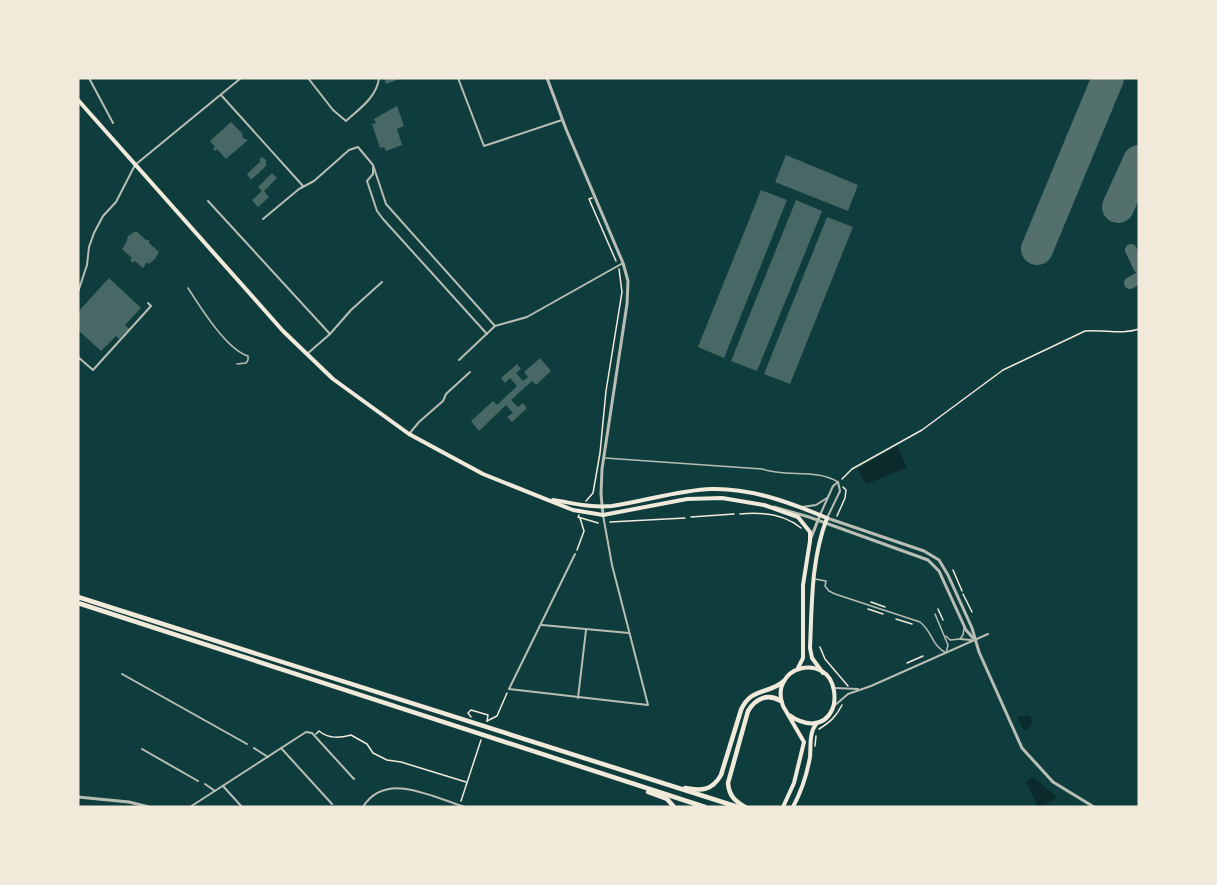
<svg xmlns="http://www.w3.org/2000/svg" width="1217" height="885" viewBox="0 0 1217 885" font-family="'Playfair Display',serif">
<rect width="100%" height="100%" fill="#0f3d3e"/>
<g fill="#0a2a2b">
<polygon points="897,446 907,468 866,484 857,469"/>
<polygon points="1030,716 1033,723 1025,731 1017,717"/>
<polygon points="1033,777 1057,797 1043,807 1038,807 1026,782"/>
</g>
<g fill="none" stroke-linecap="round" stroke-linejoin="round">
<g stroke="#53706d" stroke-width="12">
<polyline points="1131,250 1139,267"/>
<polyline points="1130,283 1139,278"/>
</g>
<g stroke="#53706d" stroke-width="32">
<polyline points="1118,207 1139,161"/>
<polyline points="1037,249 1108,78"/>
</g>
</g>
<g fill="#486865">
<polygon points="384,78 402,78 386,84"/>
<polygon points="397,106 404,126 397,129 402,145 386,151 384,147 380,148 372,124 376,123 374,119"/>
<polygon points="231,122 242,133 243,138 248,140 226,159 217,149 215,151 213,149 215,147 210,141"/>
<polygon points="786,155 858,185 848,211 775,182"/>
<polygon points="262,157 266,160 266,166 251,180 247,174 261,161 259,160"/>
<polygon points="272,173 277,178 264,191 269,197 258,207 252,200 262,191 258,187"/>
<polygon points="761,190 787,200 724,358 698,347"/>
<polygon points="796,200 822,211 757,371 731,361"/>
<polygon points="827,217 853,227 790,384 764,374"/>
<polygon points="136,231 146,240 149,240 149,243 159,252 155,259 149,264 147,262 143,268 135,261 133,263 130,260 132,258 122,249 126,243 128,236"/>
<polygon points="109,278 141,308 125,325 129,329 119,339 116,336 101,351 78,330 78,312"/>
<polygon points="540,358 551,371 536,385 532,381 511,400 518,407 523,403 527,408 512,422 507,417 513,413 506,405 479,431 471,421 493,401 497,405 517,386 510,378 505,383 501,378 517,364 521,369 516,373 523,381 528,377 524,372"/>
</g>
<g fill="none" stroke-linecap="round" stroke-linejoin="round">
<g stroke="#f1e9da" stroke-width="1.5">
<polyline points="592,198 589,199 616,261"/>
<path d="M 842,479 L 852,469 L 922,430 L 1003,370 L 1085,331 C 1104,329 1121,335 1139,329"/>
<polyline points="586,501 593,493 600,453 606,391 622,292 619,269"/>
<path d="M 740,514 C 760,512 784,514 801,528"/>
<polyline points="579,515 578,517 598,523"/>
<polyline points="837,516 845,498 846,490 843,487"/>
<polyline points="691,517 734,514"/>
<polyline points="610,522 685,518"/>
<polyline points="577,550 584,531 580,518"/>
<polyline points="953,570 962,591"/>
<polyline points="963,594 972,612"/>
<polyline points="871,602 885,607"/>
<polyline points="868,609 883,614"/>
<polyline points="938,609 943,620"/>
<polyline points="896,619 912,624"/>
<polyline points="820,647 825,659 848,686"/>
<polyline points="907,663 923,656"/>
<polyline points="471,717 468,713 471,710 488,715 487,721"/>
<polyline points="487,721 497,716 507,693"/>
<path d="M 819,729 C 830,722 836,717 842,705"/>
<path d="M 316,734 L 319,731 C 329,739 339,738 351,735 L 367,744 L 373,753 L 387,760 L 401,762 L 466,782"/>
<polyline points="815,746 816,736"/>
<polyline points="461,801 481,740"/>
</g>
<g stroke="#b8beb3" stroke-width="1.5">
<path d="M 188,288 C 200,307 227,350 248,356 L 248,360 L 246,363 L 237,364"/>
<path d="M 605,458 L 762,469 C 786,478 816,468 838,482"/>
<path d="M 815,579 L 826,581 L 825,586 L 829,591 L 835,594 L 920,622 C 933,632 931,645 946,653 L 948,645 L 935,614"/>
<polyline points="946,636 950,640 960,639 963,635 964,628"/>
</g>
<g stroke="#b8beb3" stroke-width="2">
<polyline points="89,78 113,123"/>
<path d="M 308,78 L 333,110 L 346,121 C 359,109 377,97 379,78"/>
<polyline points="458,78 484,146 562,120"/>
<polyline points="221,95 303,186"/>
<polyline points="373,167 373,174 367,181 377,211 383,219 487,334"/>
<polyline points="208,201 330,334 307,354"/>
<polyline points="263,219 299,189 314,181 349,150 358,147 373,165 386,204 495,326"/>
<polyline points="78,292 87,265 89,247 94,233 103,216 116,202 135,165 241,78"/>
<polyline points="330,334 351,310 382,282"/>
<polyline points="78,357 93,370 151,306 148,303"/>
<polyline points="459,360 495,326 527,317 623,263"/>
<polyline points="409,434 419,422 443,401 446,394 470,372"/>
<polyline points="802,507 816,505 827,498"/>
<polyline points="820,515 833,486 838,482"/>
<polyline points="827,518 840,491 838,482"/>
<polyline points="575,554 509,689 648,705 612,565 603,515"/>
<polyline points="542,625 629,633"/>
<polyline points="960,639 971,640"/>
<polyline points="122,674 247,744"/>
<polyline points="834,688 858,689"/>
<polyline points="578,698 586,630"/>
<polyline points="834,706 848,694 871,686 988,634"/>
<polyline points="254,748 268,757"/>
<polyline points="281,748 332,804"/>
<polyline points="142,749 198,781"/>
<polyline points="205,784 215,791"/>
<polyline points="223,786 242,807"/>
<polyline points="190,807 306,732 312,733 354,779"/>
<path d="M 363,807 C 386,770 434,798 465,807"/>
</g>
<g stroke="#b8beb3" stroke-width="3">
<polyline points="547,78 566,129 623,263 628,281 627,304 602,469 601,494 603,515"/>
<polyline points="774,507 809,517 928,560 939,571 966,630 973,638"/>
<polyline points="827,518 924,551 939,560 948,575 972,628 979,652 1022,748 1053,782 1094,807"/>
<polyline points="811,538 820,515"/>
<polyline points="78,797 129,802 149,807"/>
</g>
<g stroke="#f1e9da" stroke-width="4">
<polyline points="78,100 283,331 333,379 409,434 483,474 573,510 603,515 687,499 722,498 764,505 798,517 810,532 810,541 803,585 803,658 798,668"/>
<path d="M 553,500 C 573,503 591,508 612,506 C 646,501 678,490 712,489 C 752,488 791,503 827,518 C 811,560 812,603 810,648 L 812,658 L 823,673"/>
<path d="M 783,807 L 794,783 L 804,742 L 783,706 C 768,666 828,651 834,691 C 835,698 835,704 832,710 C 823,729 803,725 789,715"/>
<path d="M 793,807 C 801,792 807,774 810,757 C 811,746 809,733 816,724"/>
</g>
<g stroke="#f1e9da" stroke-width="4.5">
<polyline points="78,597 738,807"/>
<polyline points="78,603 705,807"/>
<path d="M 685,788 C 701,791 712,791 721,775 L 741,710 C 751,687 768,695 784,681"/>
<polyline points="648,792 667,799 674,807"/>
<path d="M 745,807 C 735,801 729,796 728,783 L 748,711 C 756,698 768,693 781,701"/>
</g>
</g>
<rect width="1217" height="885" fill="none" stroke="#f1e9da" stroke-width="159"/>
</svg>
